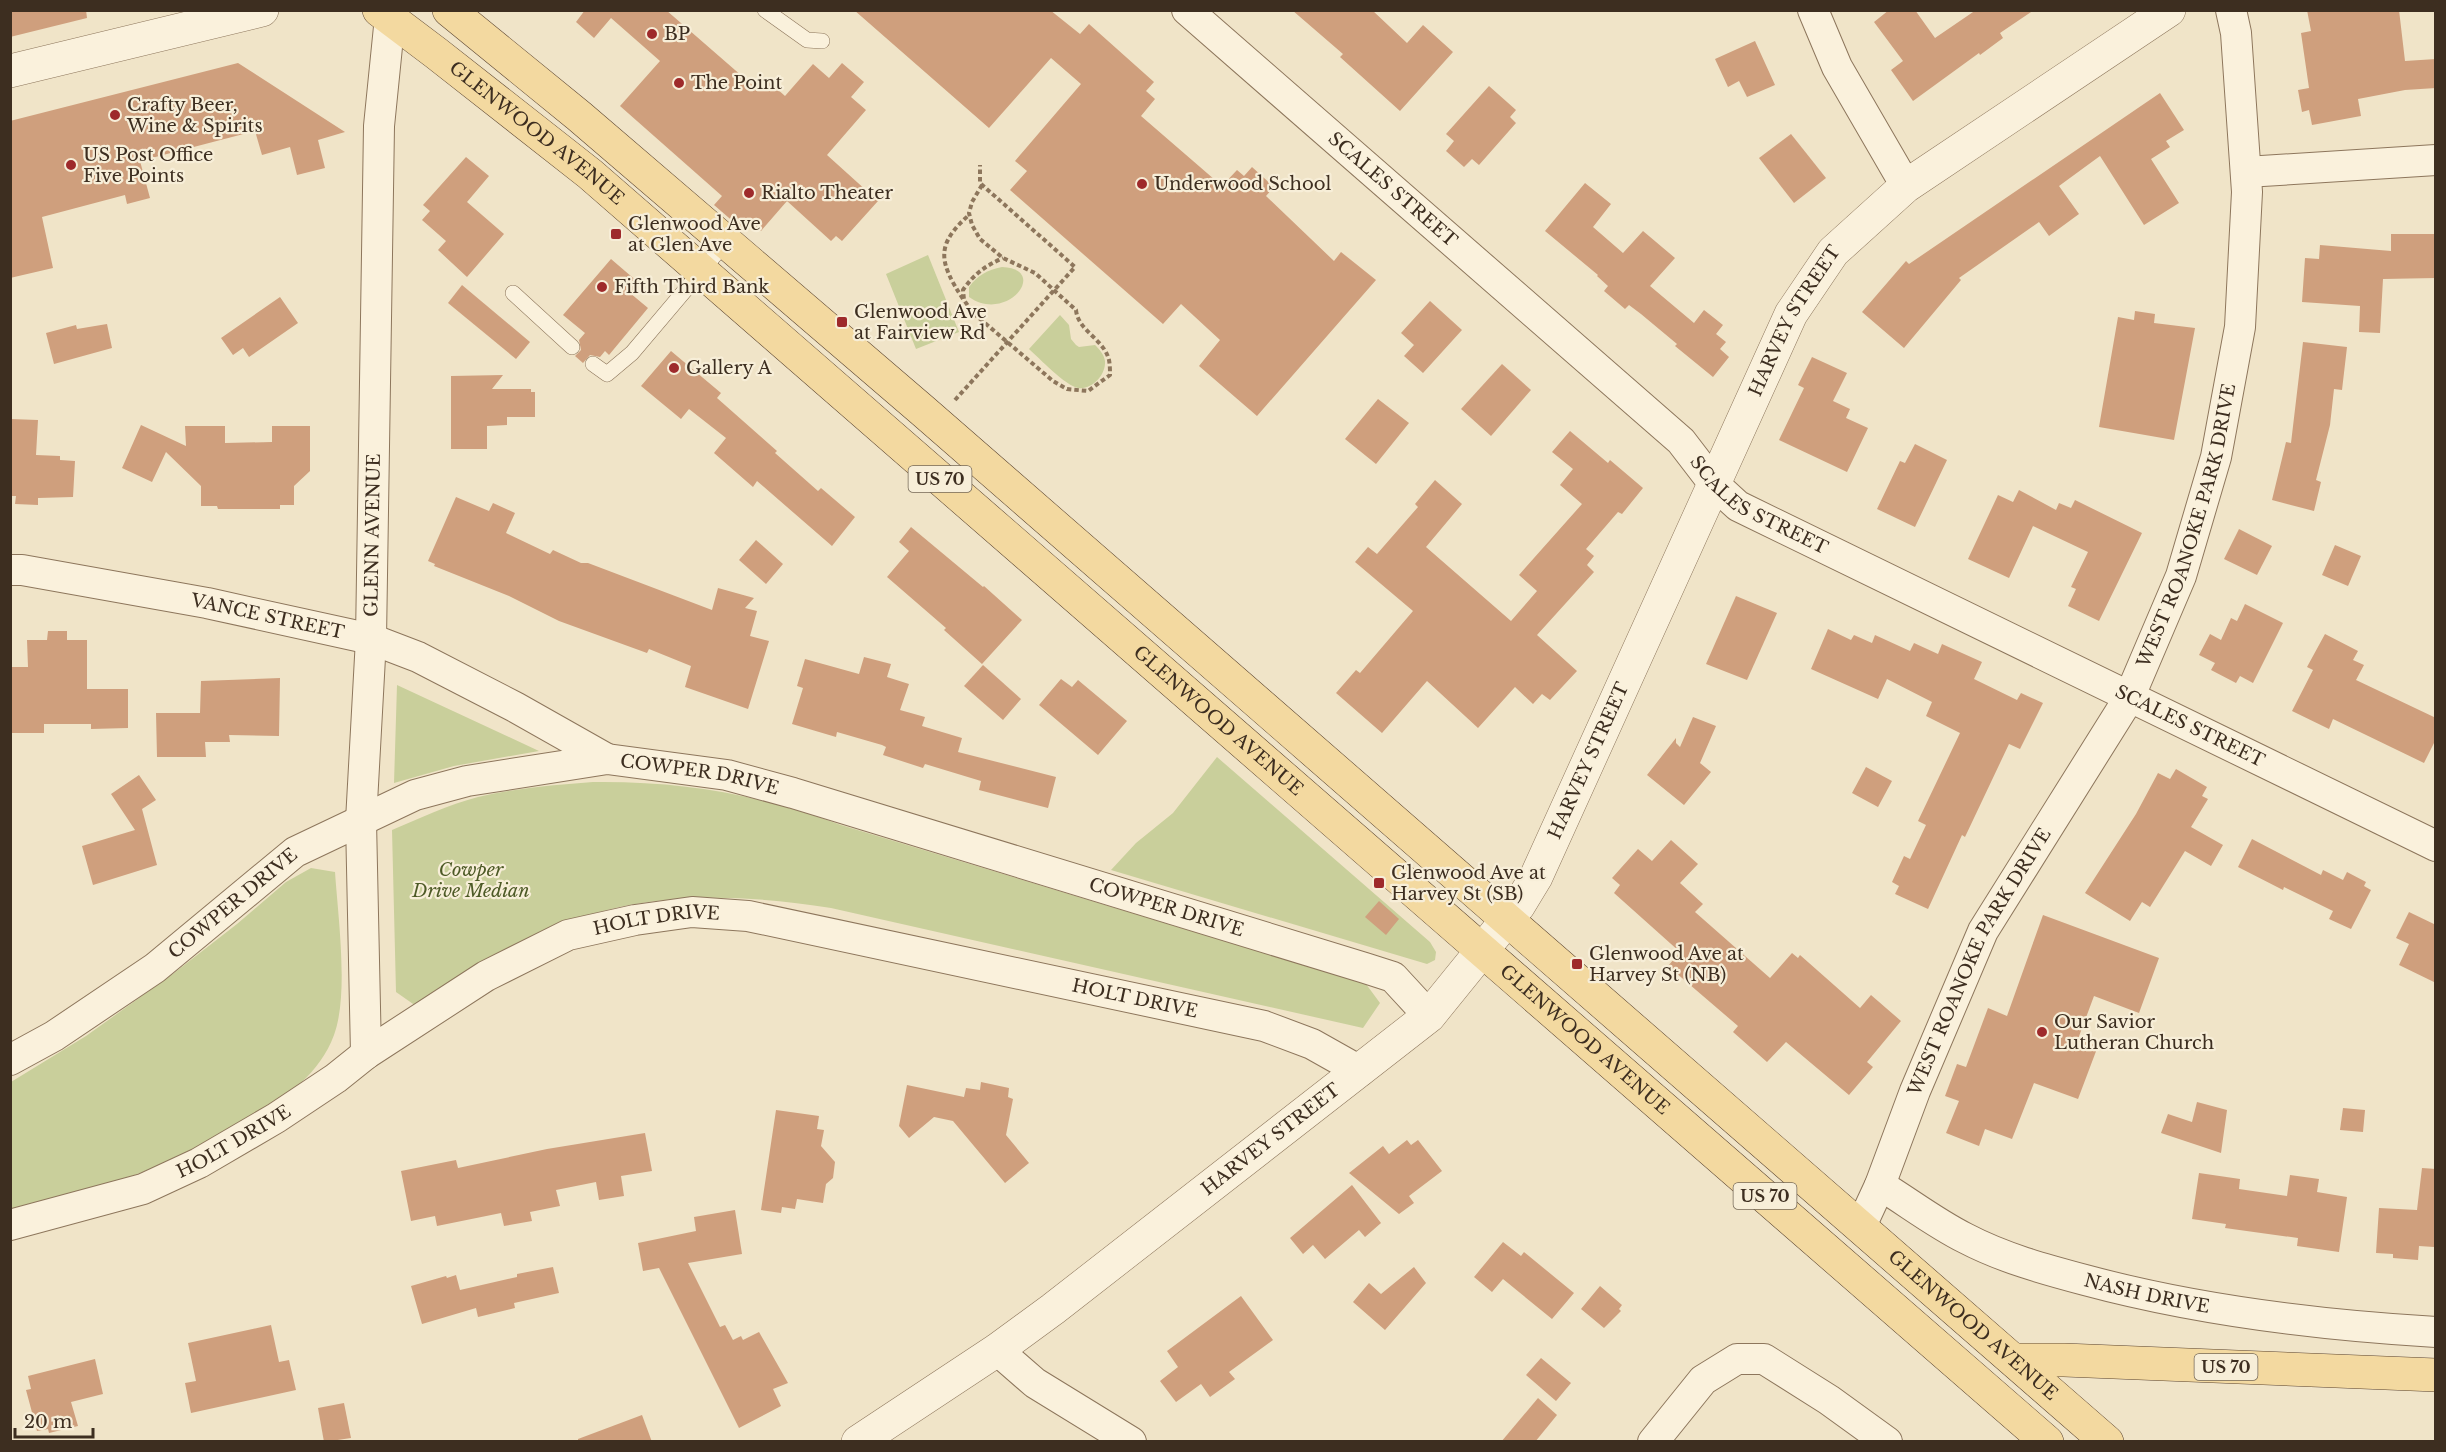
<svg xmlns="http://www.w3.org/2000/svg" width="2446" height="1452" viewBox="0 0 2446 1452" font-family="'Libre Baskerville',serif">
<rect width="100%" height="100%" fill="#f0e4c8"/>
<g fill="#c9cf9b">
<polygon points="928,255 959,332 916,349 886,274"/>
<path d="M 1002,267 C 1050,269 1007,324 969,297 L 969,287 C 978,275 987,270 1002,267 Z"/>
<path d="M 1060,315 L 1069,325 L 1071,339 L 1076,345 L 1079,347 L 1095,345 C 1099,349 1104,354 1105,361 C 1106,375 1092,390 1078,388 C 1066,386 1039,358 1029,349 Z"/>
<polygon points="397,685 539,751 454,766 394,783"/>
<polygon points="1217,757 1430,942 1436,952 1435,960 1427,964 1111,870 1136,843 1173,813"/>
<path d="M 593,782 C 684,781 756,794 841,825 L 1366,984 L 1380,1003 L 1363,1028 L 831,908 C 743,894 648,890 564,924 C 547,930 531,941 516,950 C 482,969 449,988 416,1006 L 396,992 L 392,830 C 420,818 448,805 478,797 C 516,788 555,785 593,782 Z"/>
<path d="M 311,868 L 335,872 C 338,917 349,994 334,1035 C 318,1078 281,1100 244,1122 C 200,1147 155,1169 107,1185 C 75,1195 43,1203 11,1212 L 11,1082 L 86,1036 L 174,973 L 237,924 L 286,882 Z"/>
</g>
<g fill="#cf9f7d">
<polygon points="10,10 86,10 87,18 10,37"/>
<polygon points="585,10 666,10 758,90 767,80 785,96 813,64 829,78 842,63 864,82 851,97 866,110 827,155 878,201 842,241 836,236 831,241 787,201 761,231 750,222 743,230 714,205 722,196 620,106 660,61 611,18 594,38 576,22"/>
<polygon points="854,10 1050,10 1080,34 1089,24 1154,82 1146,91 1155,99 1141,116 1222,186 1237,170 1244,176 1252,167 1274,187 1266,196 1334,261 1341,252 1376,280 1257,416 1199,366 1220,340 1181,304 1163,324 1010,190 1027,171 1015,161 1081,84 1051,58 989,128"/>
<polygon points="1292,10 1372,10 1407,43 1423,25 1453,52 1400,111 1340,57 1343,54"/>
<polygon points="1889,10 1915,10 1935,38 1976,10 2034,10 2000,33 2003,38 1980,55 1979,53 1913,101 1891,70 1903,61 1874,22"/>
<polygon points="2307,10 2399,10 2405,61 2436,59 2436,88 2405,90 2358,99 2361,116 2312,125 2309,110 2302,112 2298,90 2309,88 2301,33 2311,31"/>
<polygon points="1755,41 1775,85 1747,97 1739,81 1728,87 1715,59"/>
<polygon points="238,63 345,132 318,140 325,168 297,175 290,147 262,155 255,131 140,161 150,198 127,204 125,195 42,217 53,268 10,278 10,121"/>
<polygon points="1489,86 1516,110 1510,117 1516,123 1479,165 1472,159 1464,167 1446,151 1454,141 1446,134"/>
<polygon points="2160,93 2184,130 2166,141 2170,147 2151,159 2179,203 2144,225 2100,156 2059,186 2079,214 2049,236 2039,222 1959,278 1961,280 1904,348 1862,312 1906,261 1909,264"/>
<polygon points="1791,134 1826,178 1794,203 1759,158"/>
<polygon points="466,157 489,176 467,202 504,234 467,277 438,250 446,241 422,220 430,211 423,205"/>
<polygon points="1585,183 1611,204 1593,227 1623,253 1643,231 1675,258 1650,286 1694,323 1704,310 1723,325 1716,334 1726,342 1720,349 1729,357 1713,377 1675,346 1677,344 1641,314 1629,305 1625,309 1604,291 1608,286 1597,276 1598,275 1545,231"/>
<polygon points="2391,234 2436,234 2436,278 2383,279 2380,333 2359,332 2360,306 2302,302 2305,258 2319,259 2320,245 2391,251"/>
<polygon points="611,259 639,283 630,293 648,308 609,355 605,351 600,357 590,355 583,363 575,356 581,350 579,340 585,333 563,315"/>
<polygon points="462,285 530,342 516,359 448,303"/>
<polygon points="280,297 298,323 249,357 243,348 233,355 221,338"/>
<polygon points="1430,301 1462,330 1423,373 1404,356 1414,345 1401,333"/>
<polygon points="2135,311 2155,314 2154,323 2195,328 2174,440 2099,427 2118,317 2134,320"/>
<polygon points="107,324 112,348 54,364 46,333 76,325 77,329"/>
<polygon points="2303,342 2347,347 2342,390 2334,389 2330,425 2316,480 2321,482 2314,511 2272,500 2286,442 2291,443"/>
<polygon points="671,351 721,393 717,398 777,451 775,453 818,491 821,488 855,517 832,546 757,481 753,487 714,453 726,438 689,409 681,419 641,386"/>
<polygon points="1812,357 1847,373 1833,401 1850,409 1846,418 1868,428 1847,472 1779,440 1804,388 1798,385"/>
<polygon points="1502,364 1531,390 1491,436 1461,409"/>
<polygon points="503,375 492,389 531,389 531,392 535,392 535,417 507,417 507,425 487,426 487,449 451,449 451,376"/>
<polygon points="1378,399 1409,423 1376,464 1345,439"/>
<polygon points="10,419 38,420 36,455 60,456 60,460 75,461 73,497 38,498 38,505 15,504 16,496 10,496"/>
<polygon points="141,425 186,446 185,426 225,426 225,443 272,442 272,426 310,426 310,471 294,486 294,505 280,505 280,509 218,509 217,506 201,506 201,486 166,452 152,482 122,468"/>
<polygon points="1570,431 1608,463 1610,460 1643,488 1622,514 1618,512 1586,549 1594,556 1587,565 1594,572 1537,635 1577,671 1550,700 1542,694 1533,704 1515,687 1478,728 1427,681 1382,733 1336,693 1356,670 1360,673 1413,611 1355,562 1368,547 1377,554 1418,507 1415,504 1435,480 1462,504 1426,547 1511,621 1537,591 1519,575 1582,504 1560,485 1573,469 1552,452"/>
<polygon points="1915,444 1947,460 1915,527 1877,509 1900,461 1905,463"/>
<polygon points="2019,490 2056,510 2059,503 2071,508 2075,500 2142,533 2099,621 2068,606 2076,589 2071,587 2088,552 2033,526 2009,578 1968,559 1998,495 2013,502"/>
<polygon points="456,497 489,511 493,503 515,513 506,533 550,554 553,550 581,563 588,563 712,610 718,588 754,598 745,608 757,611 750,636 769,641 748,709 685,687 691,666 649,649 647,653 559,621 509,596 434,566 435,564 428,561"/>
<polygon points="911,527 983,587 984,586 1022,620 982,664 944,630 946,628 887,577 909,551 899,542"/>
<polygon points="2239,529 2272,546 2257,575 2224,559"/>
<polygon points="756,540 783,564 766,584 739,560"/>
<polygon points="2335,545 2361,556 2348,586 2322,575"/>
<polygon points="1736,596 1777,613 1747,680 1706,664"/>
<polygon points="2245,604 2283,623 2253,683 2240,676 2236,683 2211,670 2215,663 2199,655 2210,634 2221,640 2231,618 2237,621"/>
<polygon points="1828,629 1851,640 1854,635 1872,643 1875,635 1910,651 1914,643 1938,654 1942,644 1982,662 1974,679 2017,700 2021,693 2043,703 2020,749 2009,744 1965,837 1962,835 1928,909 1895,894 1899,886 1892,882 1904,856 1910,859 1926,825 1918,821 1960,733 1926,716 1932,702 1887,679 1878,699 1811,669"/>
<polygon points="48,631 67,631 67,640 87,640 87,689 128,689 128,728 91,729 91,724 44,724 44,733 10,733 10,667 28,667 27,640 47,640"/>
<polygon points="2325,634 2358,651 2353,660 2364,665 2356,680 2436,718 2436,739 2424,763 2333,719 2329,729 2292,711 2313,670 2307,667"/>
<polygon points="864,657 891,664 887,677 909,684 900,710 925,717 922,726 962,738 958,752 1056,777 1048,808 979,790 981,781 925,764 923,768 883,755 886,747 882,745 837,732 836,737 792,724 803,688 797,686 805,659 859,674"/>
<polygon points="983,665 1021,699 1003,720 964,686"/>
<polygon points="280,678 279,736 229,735 230,742 205,742 206,757 157,757 156,713 200,713 201,681"/>
<polygon points="1061,679 1072,687 1078,680 1127,721 1098,755 1039,705"/>
<polygon points="1693,717 1716,726 1700,763 1711,772 1684,805 1647,775 1676,738 1676,743 1680,747"/>
<polygon points="1866,767 1892,781 1878,807 1852,793"/>
<polygon points="2176,769 2207,787 2202,796 2208,799 2191,827 2223,845 2211,866 2185,851 2150,907 2142,902 2130,921 2085,893 2136,814 2158,773 2170,779"/>
<polygon points="139,775 156,800 142,809 157,865 93,885 82,846 135,830 111,794"/>
<polygon points="2252,839 2321,875 2323,870 2343,880 2347,872 2366,882 2364,886 2371,890 2351,929 2329,919 2333,911 2284,887 2283,890 2238,867"/>
<polygon points="1671,840 1698,864 1680,883 1703,904 1695,912 1770,978 1792,953 1798,958 1800,955 1860,1008 1871,995 1901,1021 1867,1062 1873,1067 1849,1095 1786,1042 1767,1062 1733,1032 1738,1026 1668,966 1680,952 1614,893 1620,885 1612,878 1638,849 1652,861"/>
<polygon points="1379,901 1399,919 1386,935 1365,917"/>
<polygon points="2409,912 2436,925 2436,983 2399,965 2409,944 2396,938"/>
<polygon points="2043,915 2159,958 2139,1013 2094,996 2078,1039 2098,1046 2078,1099 2034,1083 2012,1139 1985,1129 1979,1146 1946,1133 1959,1101 1945,1096 1957,1064 1966,1067 1988,1008 2007,1016"/>
<polygon points="981,1082 1009,1088 1008,1097 1013,1099 1006,1135 1029,1163 1005,1183 953,1121 934,1117 909,1138 899,1126 907,1085 964,1097 966,1088 980,1090"/>
<polygon points="2197,1102 2227,1110 2221,1153 2161,1133 2168,1114 2192,1122"/>
<polygon points="2343,1108 2365,1110 2363,1132 2340,1130"/>
<polygon points="776,1110 819,1116 817,1129 824,1130 821,1146 835,1162 833,1178 826,1184 823,1203 797,1199 795,1209 782,1207 781,1213 761,1210"/>
<polygon points="645,1133 652,1171 621,1176 624,1196 599,1200 596,1182 556,1190 560,1206 530,1212 532,1221 504,1226 501,1213 437,1226 435,1216 411,1221 401,1171 456,1160 458,1168 547,1149"/>
<polygon points="1407,1140 1411,1145 1418,1140 1442,1171 1409,1196 1414,1203 1399,1214 1349,1173 1383,1146 1389,1154"/>
<polygon points="2422,1168 2436,1169 2434,1247 2419,1246 2418,1260 2393,1258 2393,1254 2376,1253 2379,1208 2417,1210"/>
<polygon points="2199,1173 2240,1179 2239,1189 2287,1196 2290,1175 2319,1179 2317,1192 2347,1197 2339,1252 2297,1246 2298,1238 2225,1228 2226,1224 2192,1219"/>
<polygon points="1352,1185 1381,1223 1365,1237 1359,1230 1325,1259 1313,1245 1303,1254 1290,1238"/>
<polygon points="735,1210 742,1254 688,1263 720,1327 725,1325 733,1340 741,1336 743,1340 759,1332 788,1383 773,1389 781,1406 739,1428 659,1268 643,1271 638,1243 696,1231 694,1217"/>
<polygon points="1503,1242 1521,1256 1524,1252 1574,1293 1552,1319 1503,1279 1492,1292 1474,1277"/>
<polygon points="553,1267 559,1293 514,1303 515,1308 478,1317 476,1308 422,1324 411,1286 446,1276 447,1278 456,1275 460,1290 517,1277 517,1274"/>
<polygon points="1414,1267 1426,1283 1385,1330 1353,1302 1369,1283 1381,1294"/>
<polygon points="1600,1286 1622,1305 1619,1309 1621,1311 1604,1328 1581,1309"/>
<polygon points="1241,1296 1273,1340 1229,1372 1235,1379 1210,1397 1201,1384 1176,1402 1160,1381 1178,1367 1167,1351"/>
<polygon points="271,1325 279,1362 289,1360 296,1390 191,1413 185,1383 196,1381 188,1343"/>
<polygon points="1541,1358 1571,1383 1556,1401 1526,1375"/>
<polygon points="95,1359 103,1394 71,1402 78,1426 49,1433 48,1429 37,1431 26,1390 31,1389 28,1376"/>
<polygon points="1538,1398 1557,1415 1535,1442 1501,1442"/>
<polygon points="344,1403 351,1438 324,1442 318,1408"/>
<polygon points="642,1415 652,1442 578,1442 578,1439"/>
</g>
<g fill="none" stroke-linecap="round" stroke-linejoin="round">
<defs>
<g id="service">
<polyline points="765,10 807,40 822,41"/>
<polyline points="513,293 572,347"/>
<polyline points="593,364 607,374 632,353 725,243"/>
</g>
<g id="minor">
<path id="s1" d="M 1187,10 L 1681,441 L 1714,484 L 1738,506 L 2436,846"/>
<polyline points="1813,10 1837,67 1906,186"/>
<polyline points="2246,172 2436,160"/>
<path id="s2" d="M 10,570 L 22,570 L 207,603 L 371,639 L 418,657 L 515,707 L 607,759"/>
<path id="s3" d="M 366,1054 L 361,821 L 371,639 L 379,126 L 390,17"/>
<path id="s4" d="M 10,1060 L 54,1036 L 155,968 L 295,852 L 415,795 L 467,781 L 607,759 L 727,775 L 793,793 L 1365,968 L 1393,977 L 1429,1016"/>
<path id="s5" d="M 1880,1185 C 1908,1202 1935,1223 1965,1238 C 2003,1258 2044,1269 2085,1280 C 2200,1311 2317,1325 2436,1332"/>
<path id="s6" d="M 10,1225 L 143,1189 L 199,1163 L 276,1118 L 336,1078 L 366,1054 L 486,976 L 568,935 L 635,920 L 692,912 L 748,916 L 1264,1026 L 1312,1044 L 1360,1071"/>
<path id="s7" d="M 1861,1226 L 1880,1185 L 1915,1091 L 1983,931 L 2129,698 L 2181,576 L 2216,457 L 2240,327 L 2247,192 L 2236,33 L 2231,10"/>
<polyline points="997,1350 1035,1383 1131,1442"/>
<polyline points="1653,1442 1703,1380 1737,1359 1764,1359 1829,1400 1887,1442"/>
</g>
<g id="tertiary">
<polyline points="10,71 262,10"/>
<path id="s8" d="M 858,1442 L 997,1350 L 1053,1309 L 1429,1016 L 1519,905 L 1536,877 L 1791,314 L 1833,252 L 1906,186 L 2169,10"/>
</g>
<g id="primary">
<path id="s9" d="M 379,10 L 436,53 L 590,174 L 2047,1442"/>
<path id="s10" d="M 449,10 L 579,116 L 922,410 L 2107,1442"/>
<polyline points="2016,1360 2064,1360 2436,1375"/>
</g>
</defs>
<use href="#service" stroke="#8d765c" stroke-width="16"/>
<use href="#minor" stroke="#8d765c" stroke-width="32"/>
<use href="#tertiary" stroke="#8d765c" stroke-width="34"/>
<use href="#primary" stroke="#5b4430" stroke-width="34"/>
<g stroke="#8d765c" stroke-width="4" stroke-dasharray="4.5 3" stroke-linecap="butt">
<path d="M 982,185 L 972,202 L 969,213 L 972,225 L 980,239 L 1003,258 L 1035,273 L 1076,310 C 1078,331 1104,339 1109,360 C 1110,365 1110,371 1110,375 L 1088,391 L 1067,389 L 1053,381 L 972,312 L 964,300 L 963,290 C 974,274 985,266 1003,258"/>
<path d="M 963,299 C 939,262 935,245 969,215"/>
<polyline points="955,400 1075,267 980,183 980,165"/>
</g>
<use href="#service" stroke="#faf1dc" stroke-width="15"/>
<use href="#minor" stroke="#faf1dc" stroke-width="30"/>
<use href="#tertiary" stroke="#faf1dc" stroke-width="33"/>
<use href="#primary" stroke="#f3d9a0" stroke-width="33"/>
</g>
<g fill="#9e2a2b" stroke="#f7eed8" stroke-width="2">
<circle cx="652" cy="34" r="6"/>
<circle cx="679" cy="83" r="6"/>
<circle cx="115" cy="115" r="6"/>
<circle cx="71" cy="165" r="6"/>
<circle cx="1142" cy="184" r="6"/>
<circle cx="749" cy="193" r="6"/>
<rect x="610" y="228" width="12" height="12" rx="3"/>
<circle cx="602" cy="287" r="6"/>
<rect x="836" y="316" width="12" height="12" rx="3"/>
<circle cx="674" cy="368" r="6"/>
<rect x="1373" y="877" width="12" height="12" rx="3"/>
<rect x="1571" y="958" width="12" height="12" rx="3"/>
<circle cx="2042" cy="1032" r="6"/>
</g>
<g text-anchor="middle" dominant-baseline="central" stroke-width="4.5" stroke-linejoin="round" paint-order="stroke">
<g fill="#f7eed8" stroke="#756857" stroke-width="1.5">
<rect x="908.5" y="466" width="63" height="26" rx="4.5"/>
<rect x="1733.5" y="1183" width="63" height="26" rx="4.5"/>
<rect x="2194.5" y="1354" width="63" height="26" rx="4.5"/>
</g>
<g font-size="16" font-weight="bold" fill="#3d2e20">
<text x="940" y="479">US 70</text>
<text x="1765" y="1196">US 70</text>
<text x="2226" y="1367">US 70</text>
</g>
<g font-size="18" fill="#3d2e20" stroke="#f7eed8" text-anchor="start">
<text x="664" y="34">BP</text>
<text x="691" y="83">The Point</text>
<text x="127" y="105">Crafty Beer,<tspan x="127" dy="21">Wine &amp; Spirits</tspan></text>
<text x="83" y="155">US Post Office<tspan x="83" dy="21">Five Points</tspan></text>
<text x="1154" y="184">Underwood School</text>
<text x="761" y="193">Rialto Theater</text>
<text x="628" y="224">Glenwood Ave<tspan x="628" dy="21">at Glen Ave</tspan></text>
<text x="614" y="287">Fifth Third Bank</text>
<text x="854" y="312">Glenwood Ave<tspan x="854" dy="21">at Fairview Rd</tspan></text>
<text x="686" y="368">Gallery A</text>
<text x="1391" y="873">Glenwood Ave at<tspan x="1391" dy="21">Harvey St (SB)</tspan></text>
<text x="1589" y="954">Glenwood Ave at<tspan x="1589" dy="21">Harvey St (NB)</tspan></text>
<text x="2054" y="1022">Our Savior<tspan x="2054" dy="21">Lutheran Church</tspan></text>
</g>
<g font-size="18" fill="#3d2e20" stroke="#f7eed8">
<text stroke="none"><textPath href="#s9" startOffset="200">GLENWOOD AVENUE</textPath></text>
<text stroke="none"><textPath href="#s1" startOffset="273">SCALES STREET</textPath></text>
<text stroke="none"><textPath href="#s8" startOffset="1502">HARVEY STREET</textPath></text>
<text stroke="none"><textPath href="#s1" startOffset="759">SCALES STREET</textPath></text>
<text stroke="none"><textPath href="#s7" startOffset="777">WEST ROANOKE PARK DRIVE</textPath></text>
<text stroke="none"><textPath href="#s3" startOffset="519">GLENN AVENUE</textPath></text>
<text stroke="none"><textPath href="#s2" startOffset="262">VANCE STREET</textPath></text>
<text stroke="none"><textPath href="#s9" startOffset="1100">GLENWOOD AVENUE</textPath></text>
<text stroke="none"><textPath href="#s1" startOffset="1245">SCALES STREET</textPath></text>
<text stroke="none"><textPath href="#s8" startOffset="1016">HARVEY STREET</textPath></text>
<text stroke="none"><textPath href="#s4" startOffset="776">COWPER DRIVE</textPath></text>
<text stroke="none"><textPath href="#s4" startOffset="273">COWPER DRIVE</textPath></text>
<text stroke="none"><textPath href="#s4" startOffset="1262">COWPER DRIVE</textPath></text>
<text stroke="none"><textPath href="#s6" startOffset="724">HOLT DRIVE</textPath></text>
<text stroke="none"><textPath href="#s7" startOffset="290">WEST ROANOKE PARK DRIVE</textPath></text>
<text stroke="none"><textPath href="#s6" startOffset="1212">HOLT DRIVE</textPath></text>
<text stroke="none"><textPath href="#s9" startOffset="1586">GLENWOOD AVENUE</textPath></text>
<text stroke="none"><textPath href="#s8" startOffset="512">HARVEY STREET</textPath></text>
<text stroke="none"><textPath href="#s6" startOffset="240">HOLT DRIVE</textPath></text>
<text stroke="none"><textPath href="#s5" startOffset="291">NASH DRIVE</textPath></text>
<text stroke="none"><textPath href="#s10" startOffset="2013">GLENWOOD AVENUE</textPath></text>
</g>
<g font-size="18" font-style="italic" fill="#4d5a26" stroke="#f7eed8">
<text x="471" y="870">Cowper<tspan x="471" dy="21">Drive Median</tspan></text>
</g>
</g>
<rect width="2446" height="1452" fill="none" stroke="#3d2e20" stroke-width="24"/>
<path d="M15 1428v9h78v-9" fill="none" stroke="#3d2e20" stroke-width="3"/>
<text x="24" y="1428" font-size="18" fill="#3d2e20" stroke="#f7eed8" stroke-width="4.5" paint-order="stroke">20 m</text>
</svg>
